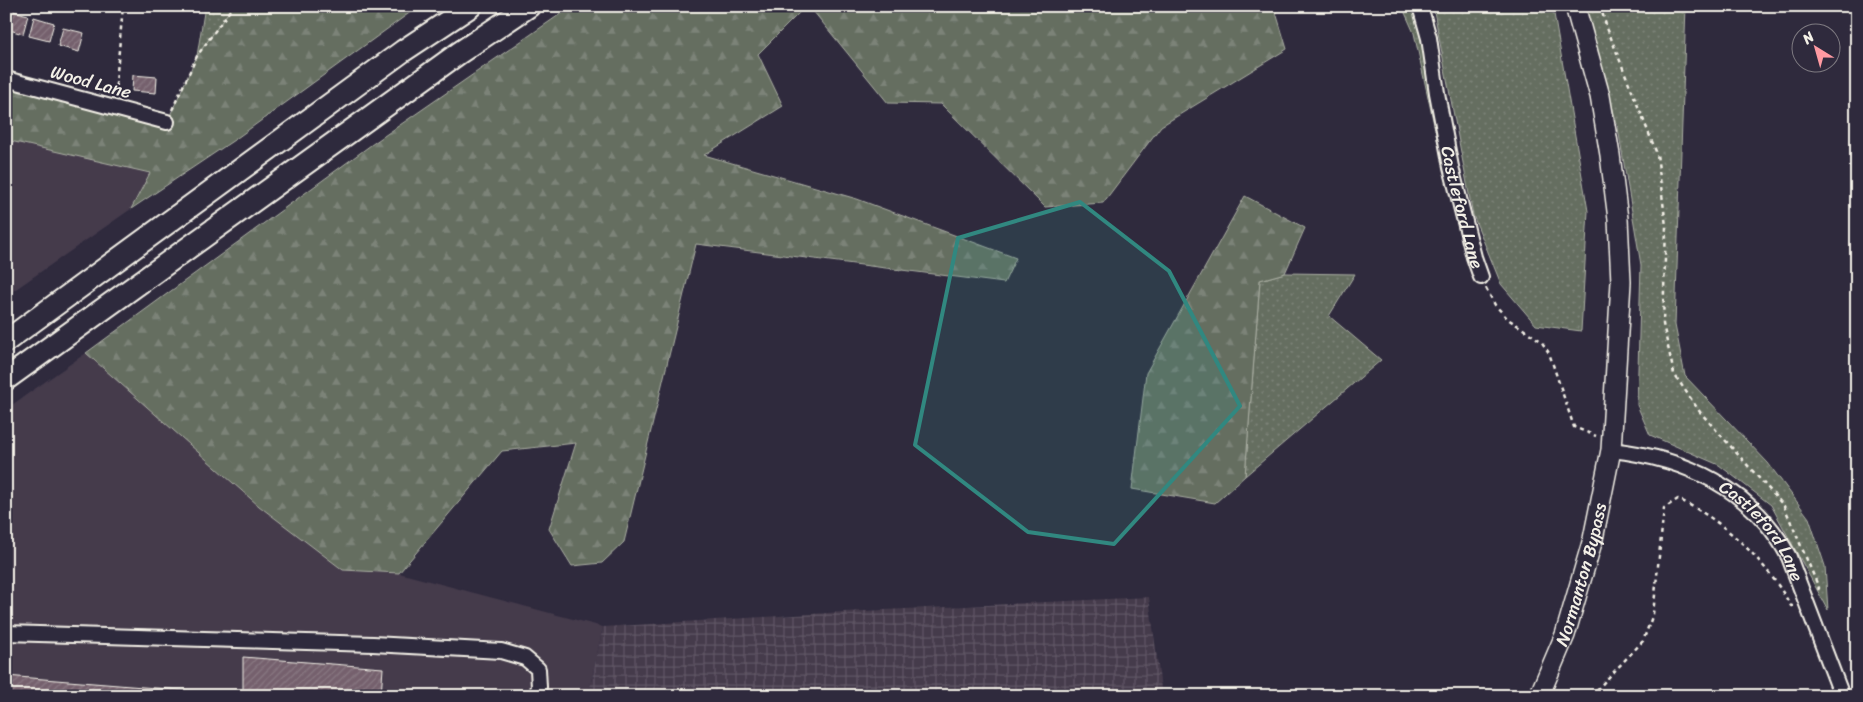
<svg xmlns="http://www.w3.org/2000/svg" width="1863" height="702" viewBox="0 0 1863 702" font-family="Sriracha,sans-serif">
<defs>
<pattern id="industrial-grid" width="8" height="8" patternUnits="userSpaceOnUse" patternTransform="scale(1.25)"><rect width="8" height="8" fill="#443a4b"/><path d="M0 4h8M4 0v8" fill="none" stroke="#605765"/></pattern>
<pattern id="grass-dots" width="8" height="8" patternUnits="userSpaceOnUse" patternTransform="scale(1.25)"><rect width="8" height="8" fill="#656e61"/><path d="M2 2h.1M6 6h.1" fill="none" stroke="#7c8378" stroke-width="1.8" stroke-linecap="round"/></pattern>
<pattern id="forest-firs" width="22" height="20" patternUnits="userSpaceOnUse" patternTransform="scale(1.25)"><rect width="22" height="20" fill="#656e61"/><path d="M5 1l3.5 6h-7zM16 11l3.5 6h-7z" fill="#7c8378"/></pattern>
<pattern id="building-hatch" width="6" height="6" patternUnits="userSpaceOnUse" patternTransform="scale(1.25)"><rect width="6" height="6" fill="#75616d"/><path d="M-1 1l2-2M0 6l6-6M5 7l2-2" fill="none" stroke="#897882"/></pattern>
</defs>
<rect width="100%" height="100%" fill="#2f2a3d"/>
<filter id="ink" filterUnits="userSpaceOnUse"><feTurbulence type="fractalNoise" baseFrequency=".02" numOctaves="2"/><feDisplacementMap in="SourceGraphic" scale="10" xChannelSelector="R" yChannelSelector="G"/><feConvolveMatrix kernelMatrix="1 2 1 2 8 2 1 2 1" color-interpolation-filters="sRGB"/></filter>
<g filter="url(#ink)">
<g fill="#443a4b">
<polygon points="6,127 150,173 131,209 6,296"/>
<polygon points="86,353 259,506 343,570 399,573 603,627 588,696 6,696 6,409"/>
</g>
<polygon fill="url(#industrial-grid)" points="1149,597 1162,696 588,696 603,627 843,612"/>
<g fill="url(#grass-dots)" stroke="#acb0a4">
<polygon points="205,6 233,6 197,56"/>
<polygon points="1402,6 1414,6 1424,55 1438,143 1414,33"/>
<polygon points="1433,6 1550,6 1554,14 1588,211 1581,331 1536,325 1501,284 1473,215"/>
<polygon points="1585,6 1686,6 1675,325 1685,376 1768,463 1809,518 1825,566 1828,610 1771,505 1719,465 1650,435 1637,405 1641,265 1618,128"/>
<polygon points="1285,273 1355,274 1329,316 1381,360 1245,476 1260,280"/>
</g>
<g fill="url(#forest-firs)" stroke="#acb0a4">
<polygon points="233,6 419,6 237,138 131,209 150,173 6,140 6,76 167,122 197,56"/>
<polygon points="572,6 806,6 758,54 783,106 704,155 857,199 1016,258 1004,283 696,244 624,542 602,563 572,566 549,529 576,443 502,451 399,573 343,570 259,506 86,353 371,145"/>
<polygon points="809,6 1274,6 1287,49 1161,126 1103,203 1045,207 941,104 888,103"/>
<polygon points="1245,196 1305,228 1285,273 1260,280 1245,476 1215,503 1132,489 1146,373"/>
</g>
<g fill="url(#building-hatch)" stroke="#f4f1e8">
<polygon points="6,9 28,15 23,34 6,29"/>
<polygon points="34,17 54,23 49,41 29,36"/>
<polygon points="63,28 84,33 79,52 58,46"/>
<polygon points="133,75 157,77 156,93 132,91"/>
<polygon points="243,657 383,668 381,696 6,696 6,676 243,695"/>
</g>
<g fill="none" stroke-linecap="round" stroke-linejoin="round">
<defs>
<g id="minor">
<path id="s1" d="M 1420,6 L 1429,38 L 1437,93 L 1451,167 L 1474,257 L 1481,277"/>
<polyline points="6,79 167,122"/>
<path id="s2" d="M 1611,450 C 1684,458 1753,488 1789,557 L 1842,696"/>
<polyline points="6,633 373,644 501,651 525,658 538,669 539,687 536,696"/>
</g>
<g id="major">
<path id="s3" d="M 1539,696 L 1565,635 L 1593,539 L 1611,450 L 1621,282 L 1618,219 L 1610,155 L 1600,96 L 1575,6"/>
</g>
<g id="highway">
<polyline points="6,341 403,51 471,6"/>
<polyline points="6,379 459,53 529,6"/>
</g>
</defs>
<use href="#minor" stroke="#f4f1e8" stroke-width="18"/>
<use href="#major" stroke="#f4f1e8" stroke-width="22"/>
<use href="#highway" stroke="#f4f1e8" stroke-width="25"/>
<g stroke="#f4f1e8" stroke-width="2.5" stroke-dasharray="4 4" stroke-linecap="butt">
<polyline points="1600,6 1607,28 1657,154 1666,226 1663,324 1674,374 1700,412 1784,506 1819,588 1817,592"/>
<polyline points="115,94 123,6"/>
<polyline points="172,110 197,56 233,6"/>
<polyline points="1486,288 1495,305 1508,319 1541,341 1549,353 1574,427 1596,436"/>
<path d="M 1591,696 L 1643,641 L 1653,614 L 1664,508 L 1678,499 C 1726,522 1765,560 1791,606 L 1793,606"/>
</g>
<use href="#minor" stroke="#2f2a3d" stroke-width="14"/>
<use href="#major" stroke="#2f2a3d" stroke-width="19"/>
<use href="#highway" stroke="#2f2a3d" stroke-width="21"/>
</g>
</g>
<path fill="#318880" fill-opacity="0.2" stroke="#318880" stroke-width="4" stroke-linejoin="round" d="M 1080,202 L 1169,271 L 1240,406 L 1114,544 L 1028,532 L 915,445 L 958,238 Z"/>
<g text-anchor="middle" dominant-baseline="central" stroke-width="4" stroke-linejoin="round" paint-order="stroke">
<g font-size="18" fill="#f4f1e8" stroke="#2f2a3d">
<text transform="translate(91 82) rotate(15)">Wood Lane</text>
<text stroke="none"><textPath href="#s1" startOffset="206">Castleford Lane</textPath></text>
<text stroke="none"><textPath href="#s2" startOffset="179">Castleford Lane</textPath></text>
<text stroke="none"><textPath href="#s3" startOffset="129">Normanton Bypass</textPath></text>
</g>
</g>
<rect width="1863" height="702" fill="none" stroke="#2f2a3d" stroke-width="25"/>
<rect x="12" y="12" width="1838" height="677" fill="none" stroke="#f4f1e8" stroke-width="2" filter="url(#ink)"/>
<g transform="translate(1816 48) rotate(323)"><circle r="24" fill="#2f2a3d" stroke="#7e7a81"/>
<path d="M0-4L9 19L0 12L-9 19Z" fill="#ff9aa2"/>
<text y="-8" font-size="14" font-weight="bold" text-anchor="middle" fill="#f4f1e8">N</text>
</g>
</svg>
